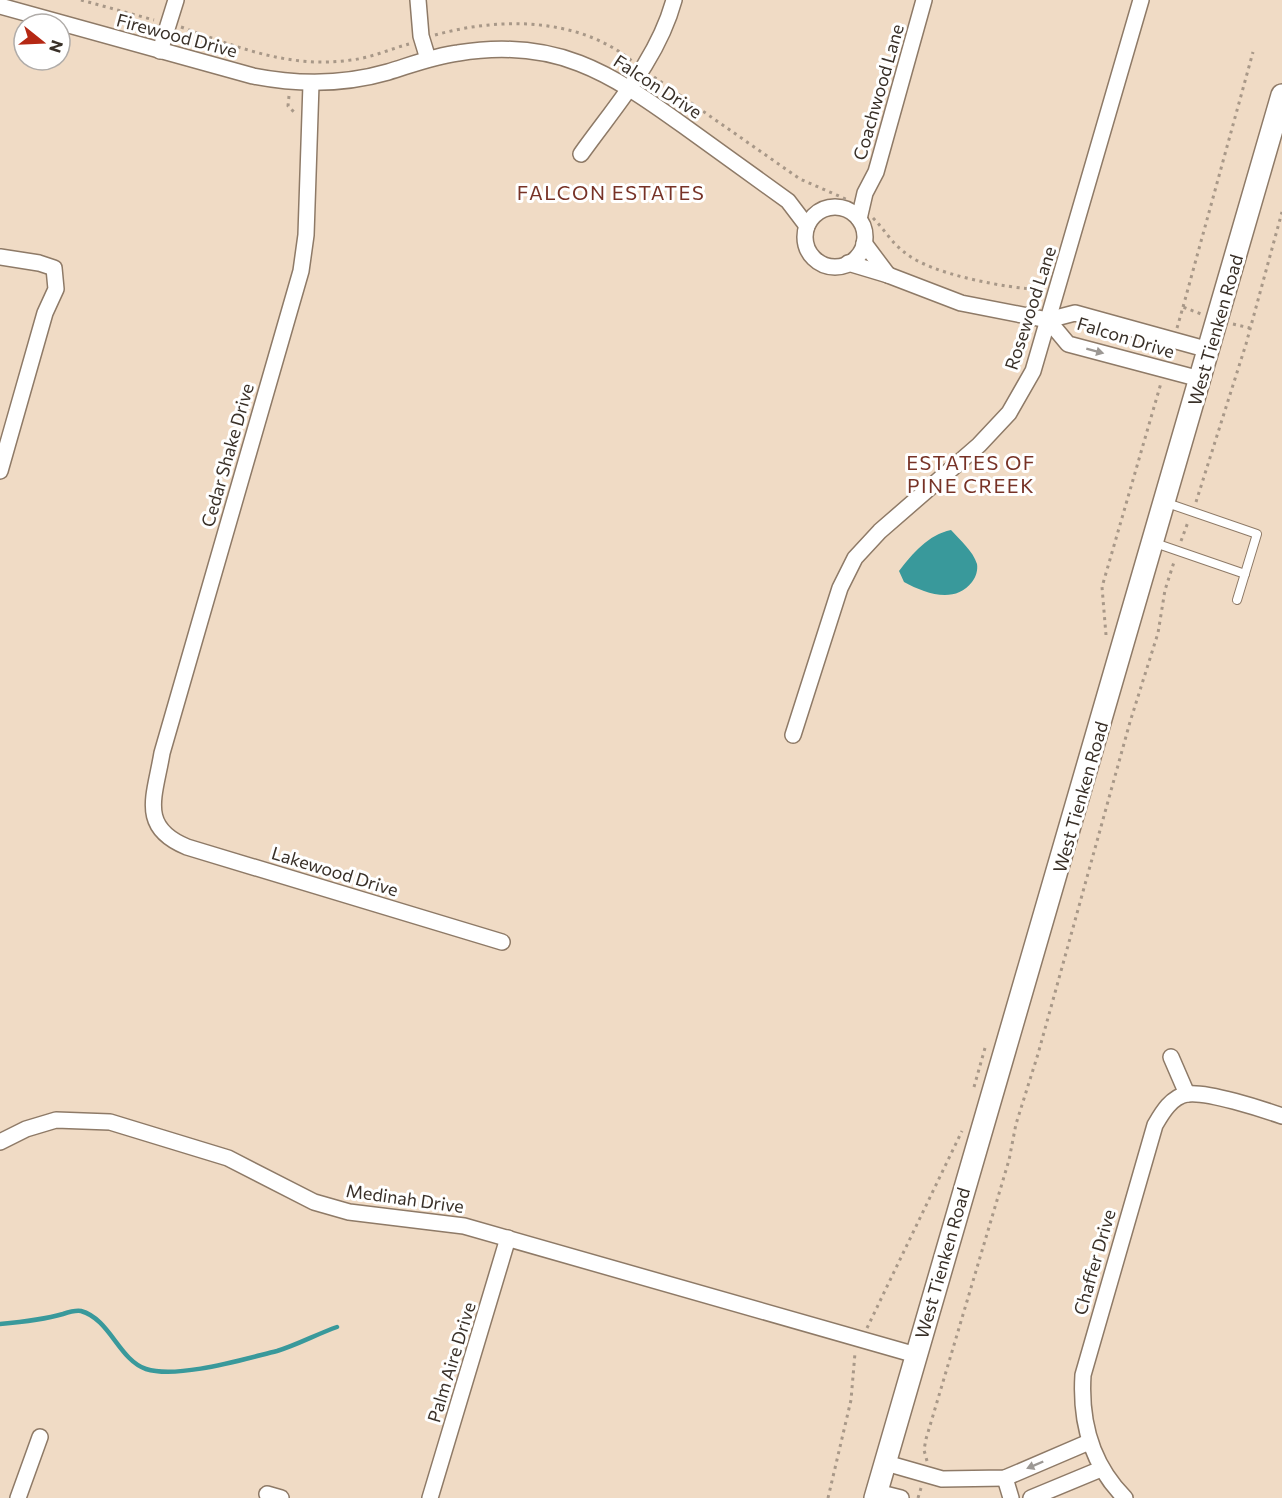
<svg xmlns="http://www.w3.org/2000/svg" width="1282" height="1498" viewBox="0 0 1282 1498" font-family="Commissioner,sans-serif">
<rect width="100%" height="100%" fill="#f0dbc5"/>
<path fill="#39999b" d="M 951,530 C 960,540 973,551 977,564 C 978,570 976,577 972,582 C 955,604 926,594 904,582 L 899,571 C 913,553 928,535 951,530 Z"/>
<g fill="none" stroke-linecap="round" stroke-linejoin="round">
<path stroke="#39999b" stroke-width="4.5" d="M 0,1324 C 22,1322 42,1320 63,1314 C 69,1312 75,1310 81,1311 C 110,1319 119,1360 146,1369 C 178,1379 244,1359 277,1351 C 297,1345 317,1334 337,1327"/>
<defs>
<g id="lane">
<polyline points="1167,503 1257,534 1237,600"/>
<polyline points="1155,543 1245,574"/>
</g>
<g id="street">
<polyline points="418,0 421,36 428,59"/>
<path d="M 0,6 L 253,76 C 299,85 343,85 388,72 C 411,65 434,56 458,53 C 555,37 609,72 684,126 C 719,151 753,176 788,201 L 807,226"/>
<polyline points="160,51 176,0"/>
<path d="M 311,84 L 306,235 L 301,271 L 162,753 C 155,796 138,827 187,847 L 502,942"/>
<path d="M 581,154 C 616,105 658,59 674,0"/>
<circle cx="835" cy="237" r="30"/>
<polyline points="859,219 865,193 876,172 924,0"/>
<polyline points="864,243 888,275"/>
<polyline points="0,257 39,263 54,268 56,289 45,313 0,471"/>
<polyline points="848,263 888,275 961,303 1048,320 1075,313 1209,350"/>
<polyline points="1048,320 1068,344 1200,379"/>
<polyline points="793,735 840,588 855,558 880,531 979,445 1009,413 1033,371 1141,0"/>
<polyline points="1171,1057 1187,1094"/>
<polyline points="0,1142 26,1129 56,1120 110,1122 228,1158 314,1202 349,1212 464,1226 916,1355"/>
<polyline points="886,1463 942,1479 1005,1478 1089,1442"/>
<polyline points="1005,1478 1011,1498"/>
<polyline points="877,1492 901,1498"/>
<polyline points="267,1494 281,1498"/>
<polyline points="18,1498 40,1437"/>
<polyline points="430,1498 508,1238"/>
<polyline points="1031,1498 1101,1469"/>
<path d="M 1125,1498 C 1091,1464 1080,1422 1083,1375 L 1155,1125 C 1162,1113 1171,1097 1187,1094 C 1207,1091 1262,1109 1282,1116"/>
</g>
<polyline id="secondary" points="875,1498 1282,95"/>
</defs>
<use href="#lane" stroke="#8e7a67" stroke-width="10"/>
<use href="#street" stroke="#8e7a67" stroke-width="18"/>
<use href="#secondary" stroke="#8e7a67" stroke-width="24"/>
<g stroke="#a89888" stroke-width="3" stroke-dasharray="3 4.5" stroke-linecap="butt">
<polyline points="81,0 154,20"/>
<path d="M 181,27 C 237,47 290,69 351,60 C 371,58 390,49 409,44"/>
<path d="M 435,35 C 500,17 578,17 632,61"/>
<polyline points="654,77 800,179 848,200"/>
<polyline points="289,96 288,106 295,113"/>
<path d="M 873,218 C 884,229 892,243 904,252 C 931,275 1007,288 1043,290"/>
<polyline points="1183,307 1253,52"/>
<polyline points="1233,324 1250,328"/>
<polyline points="1177,328 1183,307 1201,314"/>
<polyline points="1196,502 1246,344 1282,212"/>
<polyline points="1181,541 1188,522"/>
<polyline points="1106,635 1102,587 1161,383"/>
<polyline points="974,1087 985,1048"/>
<polyline points="867,1328 962,1131"/>
<polyline points="927,1461 924,1450 926,1439 1009,1160 1016,1124 1038,1054 1130,722 1158,633 1165,590 1174,562"/>
<polyline points="828,1498 851,1400 855,1353"/>
<polyline points="918,1498 921,1488"/>
</g>
<use href="#lane" stroke="#fff" stroke-width="8"/>
<use href="#street" stroke="#fff" stroke-width="15"/>
<use href="#secondary" stroke="#fff" stroke-width="21"/>
</g>
<defs><path id="oneway-solid" d="M-6-.8H1V-3.2L6.5 0L1 3.2V.8H-6Z" transform="scale(1.5)"/></defs>
<g fill="#9c9894">
<use href="#oneway-solid" transform="translate(1095 351) rotate(15)"/>
<use href="#oneway-solid" transform="translate(1035 1465) rotate(157)"/>
</g>
<g text-anchor="middle" dominant-baseline="central" stroke-width="6" stroke-linejoin="round" paint-order="stroke">
<g font-size="18" fill="#393028" stroke="#fff">
<text transform="translate(177 35) rotate(15)">Firewood Drive</text>
<text transform="translate(658 86) rotate(33)">Falcon Drive</text>
<text transform="translate(878 92) rotate(-74)">Coachwood Lane</text>
<text transform="translate(1030 308) rotate(-72)">Rosewood Lane</text>
<text transform="translate(1215 330) rotate(-74)">West Tienken Road</text>
<text transform="translate(1126 337) rotate(17)">Falcon Drive</text>
<text transform="translate(227 455) rotate(-74)">Cedar Shake Drive</text>
<text transform="translate(1080 797) rotate(-74)">West Tienken Road</text>
<text transform="translate(335 871) rotate(17)">Lakewood Drive</text>
<text transform="translate(405 1198) rotate(8)">Medinah Drive</text>
<text transform="translate(1094 1262) rotate(-74)">Chaffer Drive</text>
<text transform="translate(942 1263) rotate(-74)">West Tienken Road</text>
<text transform="translate(451 1362) rotate(-73)">Palm Aire Drive</text>
</g>
<g font-size="20" letter-spacing="1.5" fill="#773226" stroke="#fff">
<text x="611" y="192">FALCON ESTATES</text>
<text x="971" y="462">ESTATES OF<tspan x="971" dy="23">PINE CREEK</tspan></text>
</g>
</g>
<g transform="translate(42 42) rotate(108)"><circle r="28" fill="#ffffff" stroke="#b0aca9" stroke-width="1.5"/>
<path d="M0-4.5L10 22L0 15L-10 22Z" fill="#b52814"/>
<text y="-9" font-size="16" font-weight="bold" text-anchor="middle" fill="#393028">N</text>
</g>
</svg>
